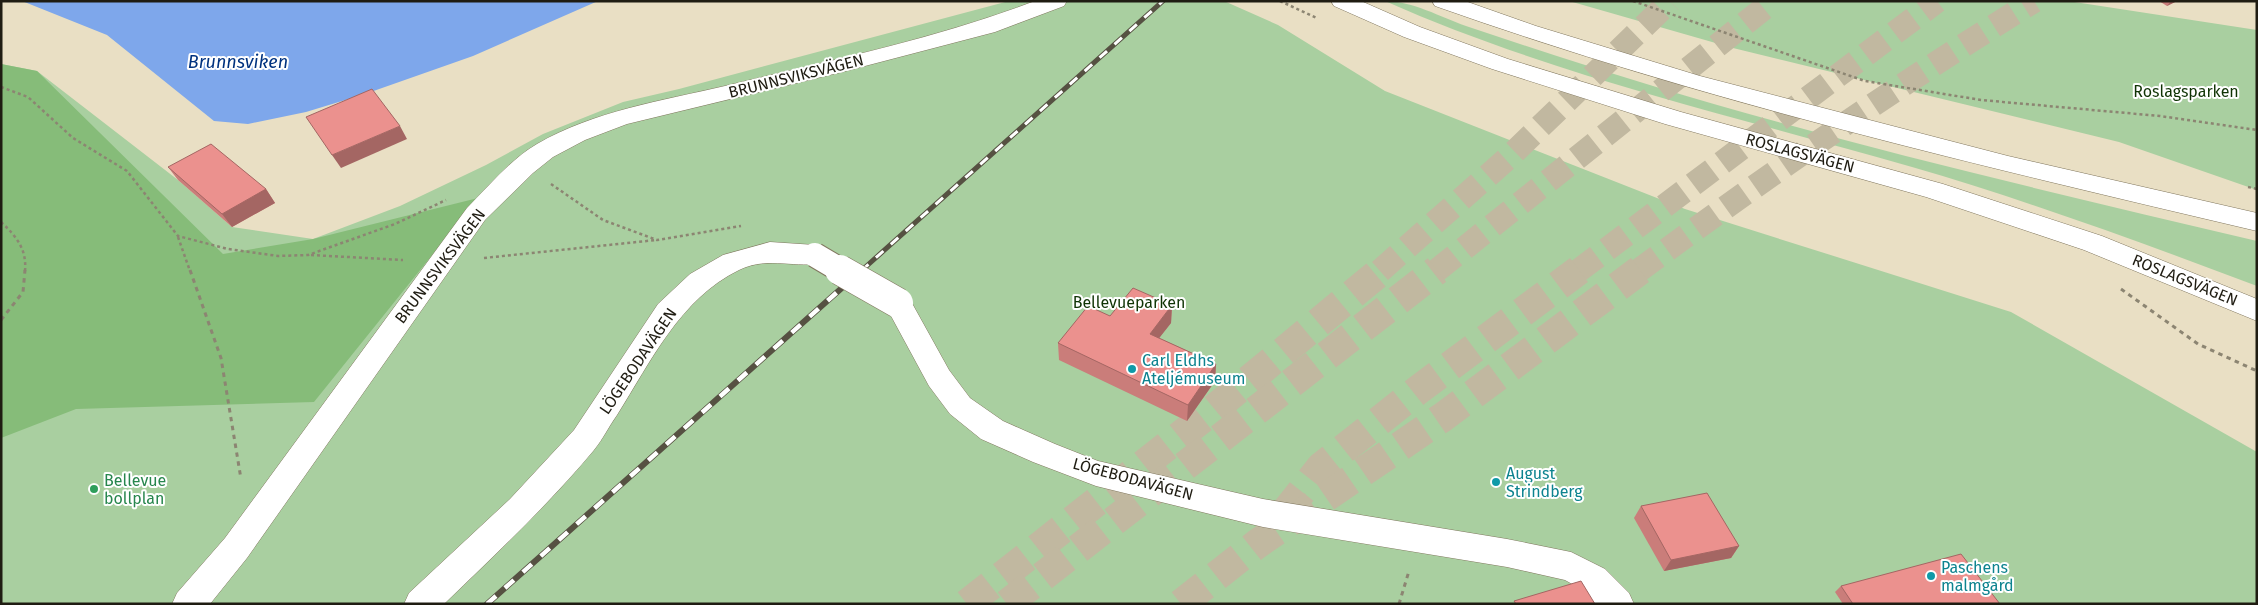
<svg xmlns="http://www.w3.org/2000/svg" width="2258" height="605" viewBox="0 0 2258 605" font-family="'Fira Sans',sans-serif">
<rect width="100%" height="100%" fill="#e9dfc4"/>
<g fill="#a9cfa0">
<polygon points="1009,1 1224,1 1278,25 1385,91 1685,209 2011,312 2257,452 2257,604 1,604 1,64 37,71 178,180 232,227 313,239 400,206 486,165 543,134 623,102 679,89"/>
<path d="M 1385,1 C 1413,1 1440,17 1466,26 C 1528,47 1590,67 1653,86 C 1852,146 2054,193 2257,241 L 2257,286 C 2143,243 2029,201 1912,167 C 1735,116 1554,76 1385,1 Z"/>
<polygon points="1569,1 2068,1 2257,30 2257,190 2119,142 1733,48"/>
</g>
<polygon fill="#86bc79" points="1,64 37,71 223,254 313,239 478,198 314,402 76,409 1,438"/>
<polygon fill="#7ea7eb" points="22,1 598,1 473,56 365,94 306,112 248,124 214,121 107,35"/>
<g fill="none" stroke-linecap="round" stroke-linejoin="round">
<g stroke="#c1b8a0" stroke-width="24" stroke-dasharray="24 12" stroke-linecap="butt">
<polyline points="1380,271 1509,157 1670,1"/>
<polyline points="1436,271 1773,1"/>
<polyline points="1578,271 1937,1"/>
<path d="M 1638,271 C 1767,176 1898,85 2034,1"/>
</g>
<g stroke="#c1b8a0" stroke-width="30" stroke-dasharray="30 15" stroke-linecap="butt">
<polyline points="1283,515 1321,467 1418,390 1579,270"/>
<polyline points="967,604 1214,409 1382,270"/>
<polyline points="1007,604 1437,270"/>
<polyline points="1181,604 1257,544 1443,417 1640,270"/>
</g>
<defs>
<g id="street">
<path d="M 1035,1 L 1067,1 L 1064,6 L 995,32 L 842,72 L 627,124 L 585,140 L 553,157 L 533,173 L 485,220 L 247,558 L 210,604 L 172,604 L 177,593 L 225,538 L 467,208 C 489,186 511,159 537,144 C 594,111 661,101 725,86 C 829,61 935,39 1035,1 Z"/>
<path d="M 770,242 L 815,245 L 824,248 L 828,255 L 824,262 C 797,270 770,255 739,270 C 680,299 651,361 617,415 C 609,426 603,439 594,450 C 548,505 496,554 444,604 L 404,604 L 409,593 L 510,499 L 574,430 L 658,304 L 690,274 L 723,255 Z"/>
<polygon points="898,293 908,296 949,370 970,398 1003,421 1055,444 1098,461 1263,499 1507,539 1571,552 1605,569 1629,593 1634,604 1595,604 1581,589 1565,580 1507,567 1263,527 1096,486 1033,462 981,439 950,414 929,386 884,303 888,296"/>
</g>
<g id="primary">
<polygon points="1331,1 1361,1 1420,27 1508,59 1681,112 1943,184 2102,236 2257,299 2257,321 2084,250 1926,197 1665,124 1492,69 1404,37 1334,6"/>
<path d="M 1432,1 L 1465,1 L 1536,26 L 1700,76 L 2008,156 L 2257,213 L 2257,231 C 1981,166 1703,101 1435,6 Z"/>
</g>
</defs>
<use href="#street" stroke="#827860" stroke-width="1"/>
<use href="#primary" stroke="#827860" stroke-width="1"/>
<g stroke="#8c8572" stroke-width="2.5" stroke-dasharray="3 3" stroke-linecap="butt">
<polyline points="1280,1 1317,18"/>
<polyline points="1633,1 1865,81 1981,100 2160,116 2257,130"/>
<polyline points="1,87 28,97 73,138 127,171 178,236 228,249 278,256 308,255 395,224 446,200"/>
<polyline points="551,184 603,220 657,240 741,226"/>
<polyline points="2248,187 2257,189"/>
<path d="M 1,222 C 16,236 27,249 25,271"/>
<polyline points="178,237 190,271"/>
<polyline points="311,255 403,260"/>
<polyline points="484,258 656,240"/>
</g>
<g stroke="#8c8572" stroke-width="3" stroke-dasharray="4.5 4.5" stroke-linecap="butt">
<polyline points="190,270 221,358 241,479"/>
<polyline points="2121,289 2198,344 2257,371"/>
<polyline points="1,320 23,292 25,270"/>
<polyline points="1399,604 1409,571"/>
</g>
<use href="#street" fill="#fff" fill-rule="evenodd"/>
<use href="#primary" fill="#fff" fill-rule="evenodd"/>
<defs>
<polyline id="rail-far1" points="861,271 1163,1"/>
<polyline id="rail" points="487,604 862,270"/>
</defs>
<use href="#rail-far1" stroke="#565142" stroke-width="5"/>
<use href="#rail" stroke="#565142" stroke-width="6"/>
<use href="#rail-far1" stroke="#fff" stroke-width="3" stroke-dasharray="10" stroke-linecap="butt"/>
<use href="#rail" stroke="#fff" stroke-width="4.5" stroke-dasharray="12" stroke-linecap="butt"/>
<defs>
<polyline id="street-bridge-far1" points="815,255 842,271"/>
<polyline id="street-bridge" points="840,270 898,303"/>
</defs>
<use href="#street-bridge-far1" stroke="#827860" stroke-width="26" stroke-linecap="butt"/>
<use href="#street-bridge" stroke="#827860" stroke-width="31" stroke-linecap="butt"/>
<use href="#street-bridge-far1" stroke="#fff" stroke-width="24"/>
<use href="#street-bridge" stroke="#fff" stroke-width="30"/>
</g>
<g fill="#ca7d7a">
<polygon points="2159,1 2177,1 2167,6"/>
<polygon points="168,167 266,189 275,203 232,227 178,180"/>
<polygon points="1172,305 1171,323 1159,338 1216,364 1215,381 1187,421 1059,360 1058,343"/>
<polygon points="1641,506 1739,546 1731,558 1664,571 1634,518"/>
<polygon points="1841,586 2000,604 1843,604 1835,592"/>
</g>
<g fill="#a46663">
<polygon points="2171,1 2177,1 2167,6"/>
<polygon points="400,126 407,139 341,168 332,155"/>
<polygon points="266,189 275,203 232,227 222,214"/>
<polygon points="1172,305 1171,323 1149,351 1150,334"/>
<polygon points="1216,364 1215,381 1187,421 1188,405"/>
<polygon points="1739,546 1731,558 1664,571 1671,560"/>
</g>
<g fill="#eb918e" stroke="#a46663">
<polygon points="372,89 400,126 332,155 306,117"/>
<polygon points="211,144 266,189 222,214 168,167"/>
<polygon points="1133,288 1172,305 1150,334 1216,364 1188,405 1058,343 1088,306 1110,316"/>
<polygon points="1707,493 1739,546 1671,560 1641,506"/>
<polygon points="1961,554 2000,604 1853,604 1841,586"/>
<polygon points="1581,581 1595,604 1516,604 1514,601"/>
</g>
<g fill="#0f9aa8" stroke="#fff" stroke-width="2">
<circle cx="1132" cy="369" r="5"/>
<circle cx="1496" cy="482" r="5"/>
<circle cx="1931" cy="576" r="5"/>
</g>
<circle fill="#2e9e5b" stroke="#fff" stroke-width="2" cx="94" cy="489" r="5"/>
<g text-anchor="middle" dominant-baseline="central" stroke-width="4" stroke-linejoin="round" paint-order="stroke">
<g font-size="16" fill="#1f1c12" stroke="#fff">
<text transform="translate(796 76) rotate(-14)">BRUNNSVIKSVÄGEN</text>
<text transform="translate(1800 153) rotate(15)">ROSLAGSVÄGEN</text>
<text transform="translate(440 266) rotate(-53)">BRUNNSVIKSVÄGEN</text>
<text transform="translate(2185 280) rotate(22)">ROSLAGSVÄGEN</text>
<text transform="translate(638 361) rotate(-56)">LÖGEBODAVÄGEN</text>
<text transform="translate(1133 479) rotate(15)">LÖGEBODAVÄGEN</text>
</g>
<g font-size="16" fill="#0f3304" stroke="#fff">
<text x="2186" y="91">Roslagsparken</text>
<text x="1129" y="302">Bellevueparken</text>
</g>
<g font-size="16" fill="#0d838f" stroke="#fff" text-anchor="start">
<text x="1142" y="360">Carl Eldhs<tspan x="1142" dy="18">Ateljémuseum</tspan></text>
<text x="1506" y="473">August<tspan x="1506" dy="18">Strindberg</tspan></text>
<text x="1941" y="567">Paschens<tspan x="1941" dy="18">malmgård</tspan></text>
</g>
<g font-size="16" fill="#27864d" stroke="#fff" text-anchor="start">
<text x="104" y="480">Bellevue<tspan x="104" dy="18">bollplan</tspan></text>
</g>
<g font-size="18" font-style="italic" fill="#00327f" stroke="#fff">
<text x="238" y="62">Brunnsviken</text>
</g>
</g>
<rect width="2258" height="605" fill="none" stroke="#1f1c12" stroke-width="5"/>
</svg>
